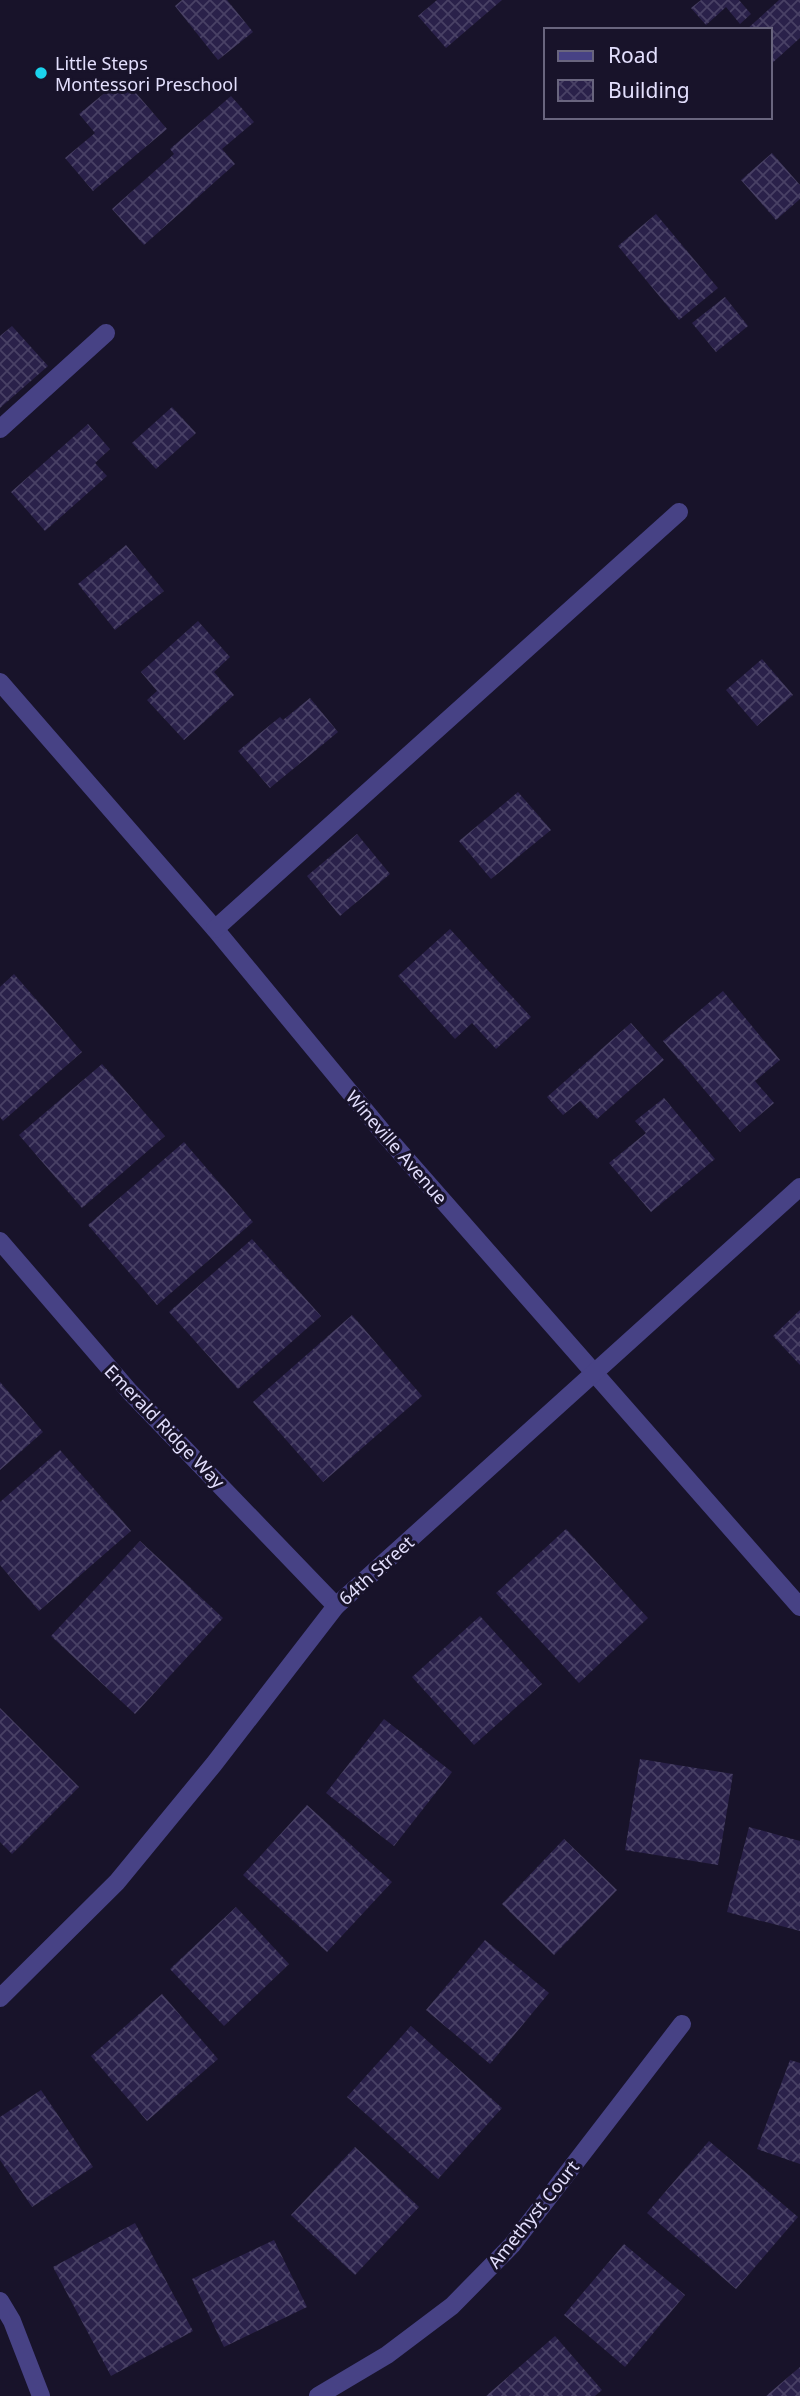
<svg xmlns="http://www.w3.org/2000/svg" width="800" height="2396" viewBox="0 0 800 2396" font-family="'Noto Sans',sans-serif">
<defs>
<pattern id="building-cross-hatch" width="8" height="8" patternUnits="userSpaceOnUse" patternTransform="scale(1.75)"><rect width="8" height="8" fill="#2a214a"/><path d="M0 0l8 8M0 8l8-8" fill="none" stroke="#494165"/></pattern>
</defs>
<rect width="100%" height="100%" fill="#18132a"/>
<g fill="url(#building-cross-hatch)">
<polygon points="182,0 227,0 253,32 218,60 175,6"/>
<polygon points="437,0 502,0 446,48 418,16"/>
<polygon points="701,0 739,0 751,14 740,24 726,7 706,25 691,8"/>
<polygon points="779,0 800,0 800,38 770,65 770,30 746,30"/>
<polygon points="123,78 167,129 93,191 65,158 95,133 79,114"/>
<polygon points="231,96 254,122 222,149 235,164 144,245 112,209 174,154 170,149"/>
<polygon points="772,153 800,185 800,199 776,220 741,180"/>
<polygon points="656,214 718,288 679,320 618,246"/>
<polygon points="725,297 748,326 716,352 692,323"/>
<polygon points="12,326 48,366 0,408 0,336"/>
<polygon points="172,407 196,433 156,469 132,443"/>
<polygon points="88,424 110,449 95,463 107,476 45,531 11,492"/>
<polygon points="126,545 164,591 115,630 78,584"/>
<polygon points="198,621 230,657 214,672 234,695 184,740 147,700 157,691 141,672"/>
<polygon points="762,659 793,695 757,726 726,690"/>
<polygon points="310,698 338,732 270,788 238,751 280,717 283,720"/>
<polygon points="518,792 551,830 491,879 459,841"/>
<polygon points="357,834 390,874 340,916 307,876"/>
<polygon points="450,929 531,1017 496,1049 472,1023 455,1039 398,976"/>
<polygon points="14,974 82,1052 3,1121 0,1117 0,987"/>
<polygon points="723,991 780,1060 755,1081 774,1103 740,1132 663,1041"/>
<polygon points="631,1023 664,1060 597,1119 580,1101 563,1115 547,1097"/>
<polygon points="102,1064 165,1136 82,1208 19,1135"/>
<polygon points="664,1098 715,1159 651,1212 609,1163 646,1133 635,1121"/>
<polygon points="184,1142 253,1222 157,1305 88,1225"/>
<polygon points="252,1239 321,1316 238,1389 169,1312"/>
<polygon points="800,1310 800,1365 773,1336"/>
<polygon points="352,1315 422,1396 323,1482 253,1402"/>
<polygon points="0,1382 43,1432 0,1470"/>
<polygon points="60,1450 131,1531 39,1611 0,1565 0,1502"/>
<polygon points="566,1529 648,1618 579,1683 496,1593"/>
<polygon points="140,1541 223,1618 135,1714 51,1636"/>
<polygon points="480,1616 542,1684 474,1745 412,1677"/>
<polygon points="0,1708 79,1787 12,1854 0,1842"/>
<polygon points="384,1719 452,1772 394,1846 326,1793"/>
<polygon points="640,1759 733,1774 718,1865 625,1850"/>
<polygon points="307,1805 392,1882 327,1952 243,1875"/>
<polygon points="749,1827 800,1841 800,1931 727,1912"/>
<polygon points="564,1839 617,1890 554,1955 502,1904"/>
<polygon points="236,1907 289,1964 224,2026 170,1969"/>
<polygon points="485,1940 549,1993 490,2064 426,2010"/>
<polygon points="162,1994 218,2059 147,2121 91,2056"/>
<polygon points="411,2026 502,2108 438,2179 347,2097"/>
<polygon points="790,2060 800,2063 800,2164 757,2149"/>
<polygon points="41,2090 93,2167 32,2207 0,2160 0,2117"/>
<polygon points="709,2141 798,2217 736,2289 647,2213"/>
<polygon points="355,2147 419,2207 355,2275 291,2215"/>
<polygon points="135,2223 193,2331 111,2376 53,2267"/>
<polygon points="274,2240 307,2307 224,2347 192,2279"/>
<polygon points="624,2244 685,2295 625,2367 564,2315"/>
<polygon points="555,2336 602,2390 595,2396 486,2396"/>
<polygon points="800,2367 800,2396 766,2396"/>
</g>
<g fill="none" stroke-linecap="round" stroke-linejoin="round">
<g stroke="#474285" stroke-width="18">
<polyline points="0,429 106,333"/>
<polyline points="0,682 215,929 386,1136 800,1607"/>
<polyline points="215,929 679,512"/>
<polyline points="0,1241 130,1392 336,1606"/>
<polyline points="0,1998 117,1882 214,1764 336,1606 800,1187"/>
<polyline points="0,2301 12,2321 41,2396"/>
<polyline points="318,2396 387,2355 452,2306 512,2245 682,2024"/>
</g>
</g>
<circle fill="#1bd3ed" stroke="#18132a" stroke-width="2.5" cx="41" cy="73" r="7"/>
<g text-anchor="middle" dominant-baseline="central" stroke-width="6" stroke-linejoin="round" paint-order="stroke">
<g font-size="18" fill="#e3dffd" stroke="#18132a" text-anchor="start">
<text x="55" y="63">Little Steps<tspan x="55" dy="21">Montessori Preschool</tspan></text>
</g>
<g font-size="18" fill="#e3dffd" stroke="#18132a">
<text transform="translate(397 1147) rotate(49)">Wineville Avenue</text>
<text transform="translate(165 1426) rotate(46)">Emerald Ridge Way</text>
<text transform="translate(376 1570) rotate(-42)">64th Street</text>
<text transform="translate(533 2214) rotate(-51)">Amethyst Court</text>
</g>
</g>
<rect x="544" y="28" width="228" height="91" fill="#18132a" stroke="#69657e" stroke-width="2"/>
<rect x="558" y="51" width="35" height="10" fill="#474285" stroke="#69657e" stroke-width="2"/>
<text x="608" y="63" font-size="21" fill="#e3dffd">Road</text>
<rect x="558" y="80" width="35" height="21" fill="url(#building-cross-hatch)" stroke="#69657e" stroke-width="2"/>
<text x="608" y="98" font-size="21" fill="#e3dffd">Building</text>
</svg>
